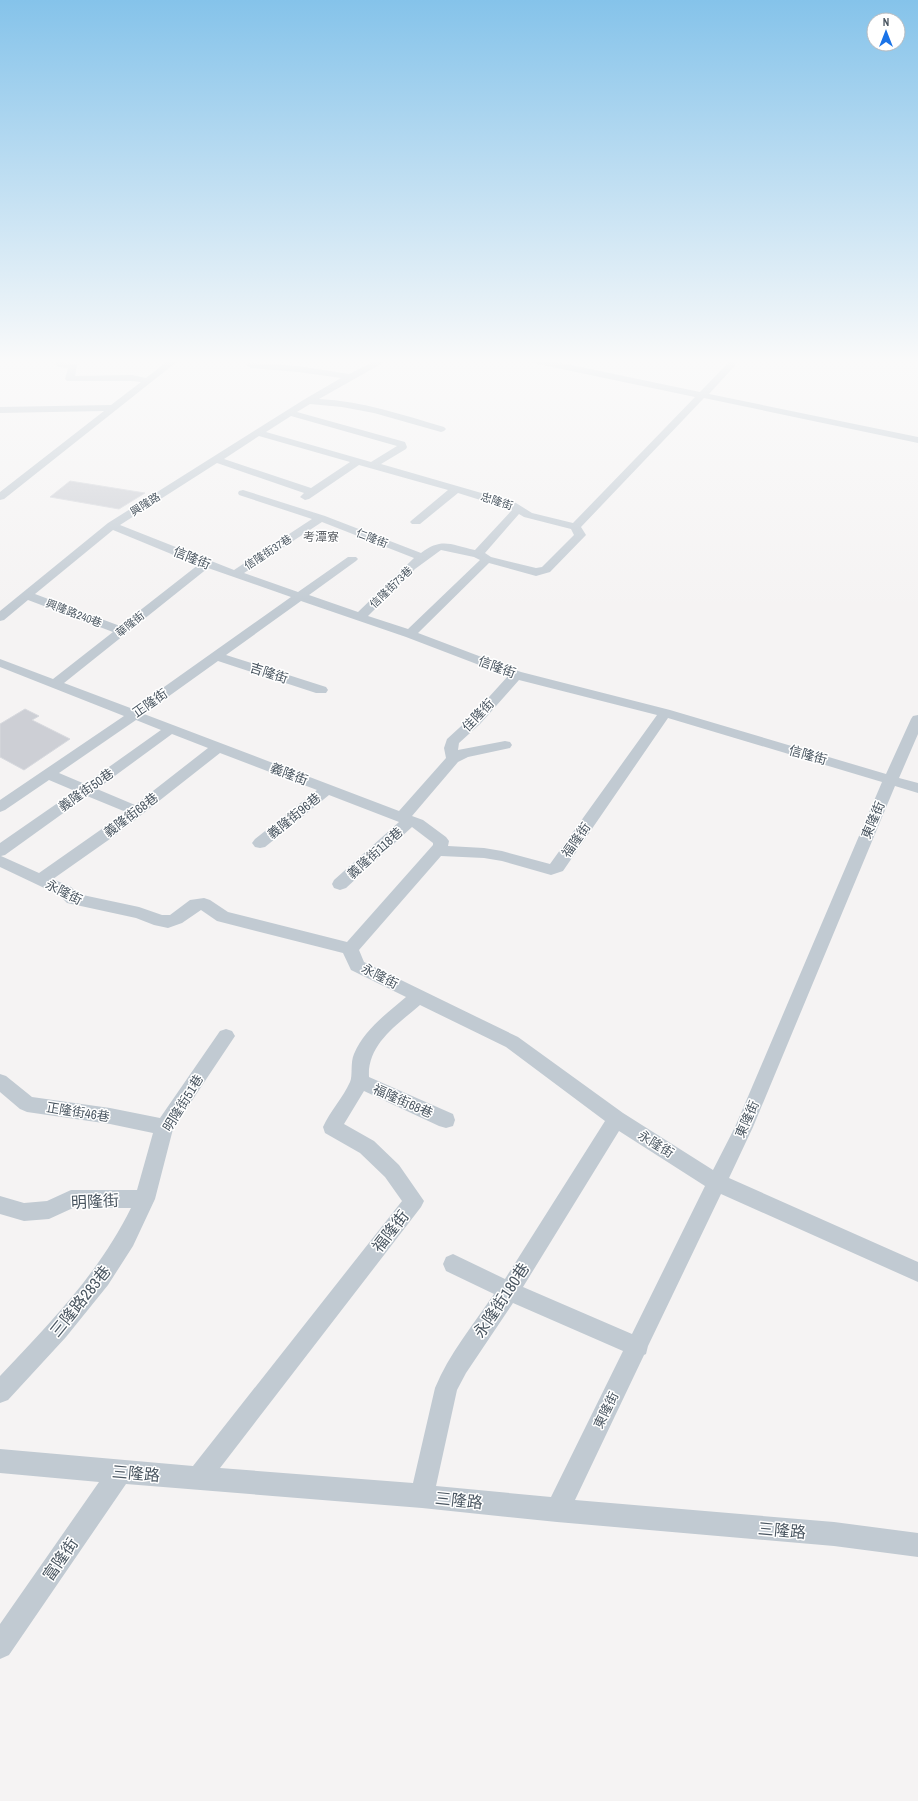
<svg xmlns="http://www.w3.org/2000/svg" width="918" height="1801" viewBox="0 0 918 1801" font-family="'Archivo Narrow','Noto Sans TC',sans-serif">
<rect width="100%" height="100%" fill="#f5f3f3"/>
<g fill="#cdcfd5" stroke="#d7d9de">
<polygon points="70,481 145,493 119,509 50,497"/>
<polygon points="25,709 39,716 32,720 70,739 24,770 0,757 0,724"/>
</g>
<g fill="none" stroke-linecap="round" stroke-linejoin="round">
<g fill="#c1cad2" fill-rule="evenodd">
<polygon points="53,360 62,360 64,363 76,364 77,366 75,376 132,375 146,378 169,360 179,360 4,499 0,500 0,492 104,411 0,413 0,407 111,405 141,382 132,381 67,381 65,379 68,368 58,367"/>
<path d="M 377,360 L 388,360 L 319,399 C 362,401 403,415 444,427 L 446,429 L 444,431 L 441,432 L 374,413 L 342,407 L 310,404 L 297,412 L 405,442 L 407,447 L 406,449 L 381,464 L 516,503 L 532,513 L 573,523 L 695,397 L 533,363 L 529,360 L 547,360 L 700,392 L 731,360 L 740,360 L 709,394 L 918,437 L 918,443 L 704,398 L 581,527 L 586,535 L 550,572 L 536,576 L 489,563 L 418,633 L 521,672 L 670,710 L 886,774 L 911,719 L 913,716 L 918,715 L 918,734 L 899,778 L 918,783 L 918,793 L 895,786 L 753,1127 L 729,1178 L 918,1262 L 918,1282 L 721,1194 L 648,1346 L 646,1354 L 644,1355 L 575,1500 L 834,1522 L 918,1533 L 918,1557 L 834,1546 L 557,1522 L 422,1508 L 126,1484 L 9,1655 L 0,1659 L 0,1624 L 99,1482 L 0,1473 L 0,1449 L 193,1466 L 402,1201 L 385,1177 L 360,1153 L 325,1133 L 323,1127 C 330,1111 343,1098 350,1082 C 353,1076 350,1063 354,1054 C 364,1030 386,1014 406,997 L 351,970 L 343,953 L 217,921 L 201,910 L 182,923 L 168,928 L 154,925 L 136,918 L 67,903 L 59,895 L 0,867 L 0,843 L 75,791 L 49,780 L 5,810 L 0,812 L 0,800 L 124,716 L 0,667 L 0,659 L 53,679 L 113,632 L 28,600 L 4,620 L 0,621 L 0,611 L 108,523 L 305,399 L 341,378 L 298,372 L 251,368 L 247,365 L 248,363 L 298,366 L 349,374 ZM 291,416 L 397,446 L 371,462 L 266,432 ZM 259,436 L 350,462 L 311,488 L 224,459 ZM 217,463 L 304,493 L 300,497 L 305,500 L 309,499 L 359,465 L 448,490 L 412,520 L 410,522 L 412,524 L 420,524 L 458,493 L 512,510 L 475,550 C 451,545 442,537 421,553 L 325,516 L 243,490 L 239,491 L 238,493 L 239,495 L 312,519 L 234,570 L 120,525 ZM 519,514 L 524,517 L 571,529 L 574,535 L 542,567 L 536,568 L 491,557 L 485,553 ZM 322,522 L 414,558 L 358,612 L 309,595 L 356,561 L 358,559 L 356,557 L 348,557 L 298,592 L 244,573 ZM 113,530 L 198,565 L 120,626 L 35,594 ZM 441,550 L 474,557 L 480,560 L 408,629 L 368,616 L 415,569 ZM 208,568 L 291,597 L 133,709 L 64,683 ZM 301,601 L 406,637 L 508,676 L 470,718 L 447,739 L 444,748 L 446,758 L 399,811 L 144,714 L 218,661 L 316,693 L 326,693 L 328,690 L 326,687 L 226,655 ZM 519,680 L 657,715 L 550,864 L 502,851 L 484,848 L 448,846 L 449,841 L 446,837 L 423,820 L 412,816 L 458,762 L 468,757 L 510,748 L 512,745 L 510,742 L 505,741 L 458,750 L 459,743 L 480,724 ZM 668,718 L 882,782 L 735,1127 L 713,1170 L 623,1113 L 518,1037 L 364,962 L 359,950 L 441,856 L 484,858 L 502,861 L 551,875 L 563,871 ZM 136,720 L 161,730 L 85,784 L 59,773 ZM 172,734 L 208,748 L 135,805 L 97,789 ZM 220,753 L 317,790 L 255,839 L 252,843 L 255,847 L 260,848 L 265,847 L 329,795 L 399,822 L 334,880 L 332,884 L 334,888 L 340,890 L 346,888 L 412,827 L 433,843 L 433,845 L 347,942 L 228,912 L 210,900 L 204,898 L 190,900 L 170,915 L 162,915 L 139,907 L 78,894 L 71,887 L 53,879 L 117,834 ZM 87,796 L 126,812 L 39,873 L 1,856 L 5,855 ZM 420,1005 L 506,1047 L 605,1121 L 505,1279 L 453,1254 L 446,1257 L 443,1264 L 446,1271 L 494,1294 C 473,1325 449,1354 435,1388 L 413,1483 L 220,1468 L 421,1207 L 424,1201 L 399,1165 L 374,1141 L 344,1124 L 364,1091 L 439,1126 L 446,1128 L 453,1126 L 455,1120 L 453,1114 L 369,1077 C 367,1044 398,1024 420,1005 ZM 619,1131 L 705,1186 L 632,1334 L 523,1287 ZM 513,1303 L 623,1351 L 551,1497 L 436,1486 L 457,1390 L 466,1373 Z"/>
<path d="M 226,1029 L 232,1031 L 235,1036 L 173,1129 L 155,1199 L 133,1246 L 108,1285 L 66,1337 L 8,1400 L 0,1403 L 0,1376 C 50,1323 99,1273 131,1208 L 73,1208 L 49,1219 L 24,1221 L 0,1214 L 0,1196 L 24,1203 L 47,1201 L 71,1190 L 137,1190 L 153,1133 L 110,1124 L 27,1112 L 20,1109 L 0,1092 L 0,1074 L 6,1076 L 32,1097 L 110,1108 L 160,1118 L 220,1031 Z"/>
</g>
</g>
<linearGradient id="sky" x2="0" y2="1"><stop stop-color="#85c3ea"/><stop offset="0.59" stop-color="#fafafa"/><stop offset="1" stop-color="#fafafa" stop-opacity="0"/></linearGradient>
<rect width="918" height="612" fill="url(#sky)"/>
<g text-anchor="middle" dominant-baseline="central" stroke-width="3" stroke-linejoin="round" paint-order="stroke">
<g font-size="11" fill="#4a5661" stroke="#fff">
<text transform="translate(497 501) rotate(18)">忠隆街</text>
<text transform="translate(145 504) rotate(-32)">興隆路</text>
<text transform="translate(372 538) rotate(21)">仁隆街</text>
<text transform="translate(268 552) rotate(-33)">信隆街37巷</text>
<text transform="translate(391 587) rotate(-44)">信隆街73巷</text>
<text transform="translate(74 613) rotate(21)">興隆路240巷</text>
<text transform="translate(130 624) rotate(-39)">華隆街</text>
</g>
<g font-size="12" fill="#5f6368" stroke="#fff">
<text x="321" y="537">考潭寮</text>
</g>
<g font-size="13" fill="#4a5661" stroke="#fff">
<text transform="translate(192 558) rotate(22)">信隆街</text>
<text transform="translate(497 667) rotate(20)">信隆街</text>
<text transform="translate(269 673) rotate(18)">吉隆街</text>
<text transform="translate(150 703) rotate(-35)">正隆街</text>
<text transform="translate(478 715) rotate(-46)">佳隆街</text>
<text transform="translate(808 755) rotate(16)">信隆街</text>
<text transform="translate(289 774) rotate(21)">義隆街</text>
<text transform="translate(86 790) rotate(-35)">義隆街50巷</text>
<text transform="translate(131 815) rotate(-37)">義隆街68巷</text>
<text transform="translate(294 816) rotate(-39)">義隆街96巷</text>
<text transform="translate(873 820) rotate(-67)">東隆街</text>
<text transform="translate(576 840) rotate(-55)">福隆街</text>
<text transform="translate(375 853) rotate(-42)">義隆街118巷</text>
<text transform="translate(64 892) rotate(27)">永隆街</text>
<text transform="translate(380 976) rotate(27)">永隆街</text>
<text transform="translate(403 1101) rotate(24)">福隆街68巷</text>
<text transform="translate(183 1103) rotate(-58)">明隆街51巷</text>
<text transform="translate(78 1112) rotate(9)">正隆街46巷</text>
<text transform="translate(747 1119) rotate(-66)">東隆街</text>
<text transform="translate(656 1144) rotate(32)">永隆街</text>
<text transform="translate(606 1410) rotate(-64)">東隆街</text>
</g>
<g font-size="16" fill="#4a5661" stroke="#fff">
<text transform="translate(95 1201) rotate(-3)">明隆街</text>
<text transform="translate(390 1231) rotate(-52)">福隆街</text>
<text transform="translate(501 1300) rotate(-56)">永隆街180巷</text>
<text transform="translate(80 1301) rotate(-51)">三隆路283巷</text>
<text transform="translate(136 1473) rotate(5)">三隆路</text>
<text transform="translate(459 1500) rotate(6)">三隆路</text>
<text transform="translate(782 1530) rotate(5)">三隆路</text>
<text transform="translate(60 1559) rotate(-55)">富隆街</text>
</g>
</g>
<g transform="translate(886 32)"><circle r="19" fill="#ffffff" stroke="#b7bbc0"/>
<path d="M0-3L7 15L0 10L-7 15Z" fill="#1a73e8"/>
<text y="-6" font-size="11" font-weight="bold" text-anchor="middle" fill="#4a5661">N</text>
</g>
</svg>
